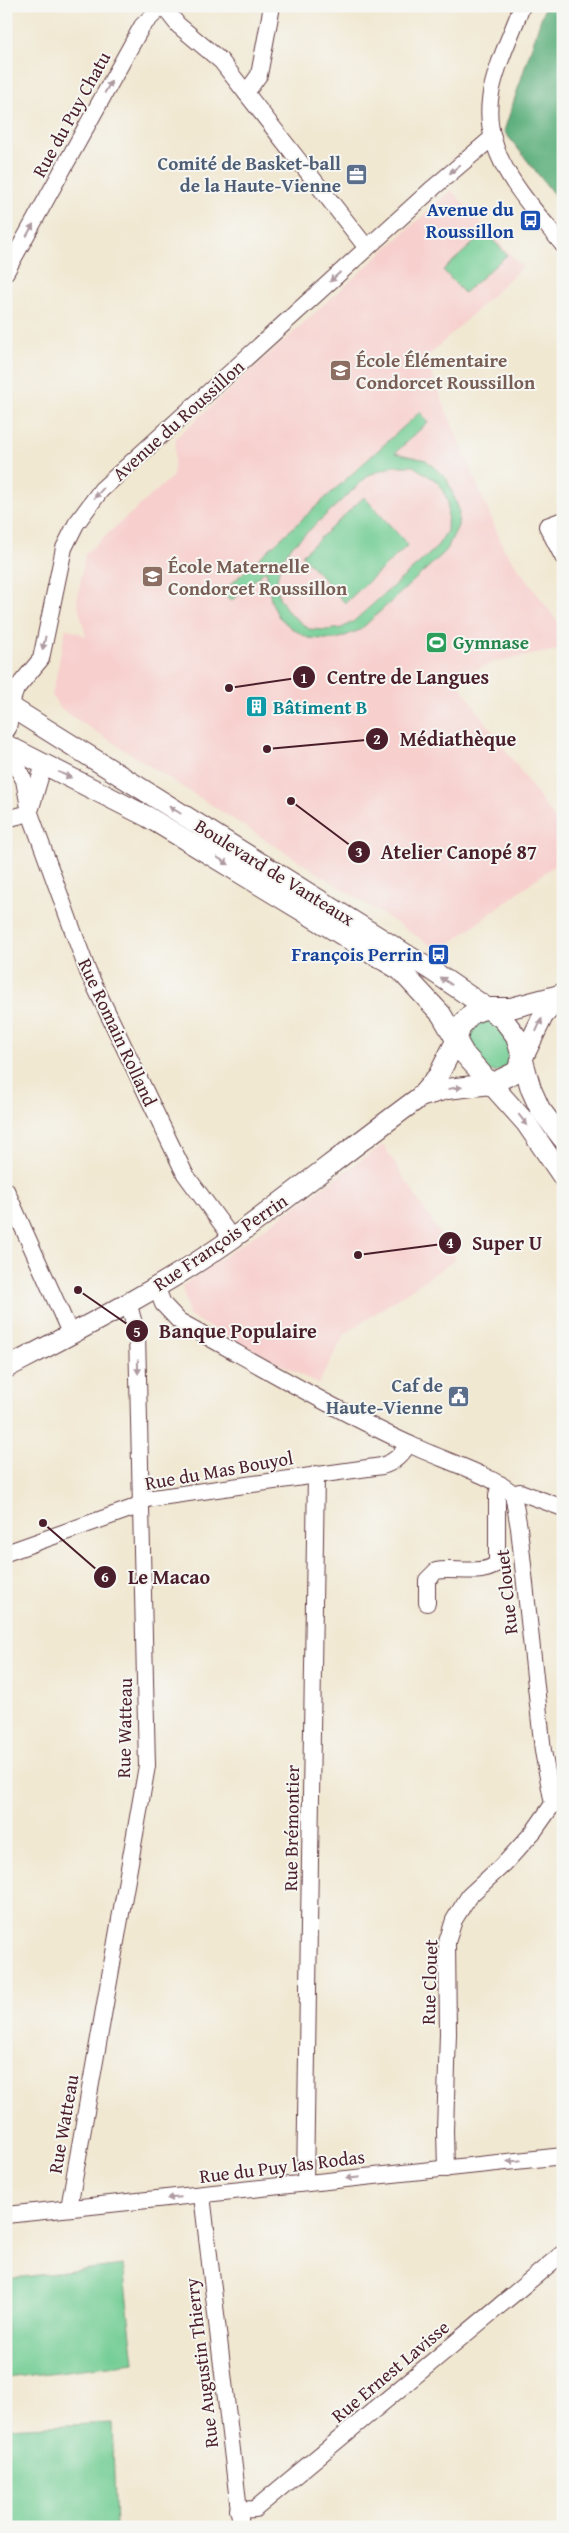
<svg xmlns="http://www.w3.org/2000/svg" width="569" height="2533" viewBox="0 0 569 2533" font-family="'Gentium Book Plus',serif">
<rect width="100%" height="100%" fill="#f6f6f2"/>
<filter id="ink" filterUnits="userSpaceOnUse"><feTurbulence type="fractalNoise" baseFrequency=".02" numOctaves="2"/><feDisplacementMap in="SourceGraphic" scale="10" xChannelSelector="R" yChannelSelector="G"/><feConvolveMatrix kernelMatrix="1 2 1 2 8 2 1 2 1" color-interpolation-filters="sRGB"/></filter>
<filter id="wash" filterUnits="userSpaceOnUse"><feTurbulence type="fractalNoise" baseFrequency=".0096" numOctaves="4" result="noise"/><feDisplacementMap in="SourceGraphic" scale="20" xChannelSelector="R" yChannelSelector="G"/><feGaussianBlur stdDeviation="1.12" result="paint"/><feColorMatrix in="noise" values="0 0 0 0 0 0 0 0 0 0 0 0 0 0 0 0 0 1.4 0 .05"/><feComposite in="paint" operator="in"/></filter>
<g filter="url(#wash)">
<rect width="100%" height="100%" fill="#f1e8d2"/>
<g fill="#f7d0ce">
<polygon points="451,190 522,267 425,359 504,549 563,629 563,649 493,662 456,680 563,831 563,859 440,951 73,717 59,707 52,695 66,628 86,636 77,602 85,554 173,476 176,438"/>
<polygon points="383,1145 456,1259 345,1334 318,1384 189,1316 182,1286"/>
</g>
<g fill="#73cd94" stroke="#5e7660" fill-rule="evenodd">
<polygon points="486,232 507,255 464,293 443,270"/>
<path d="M 420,412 L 428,422 L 395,453 L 426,460 L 447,479 L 459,510 L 458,526 L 446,551 L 360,630 L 337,639 L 323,639 L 308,638 L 291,628 L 278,616 L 271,601 L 266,570 L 231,601 L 222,592 ZM 393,466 L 413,466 L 438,482 L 448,501 L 447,531 L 436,548 L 354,621 L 342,628 L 327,630 L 309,629 L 289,613 L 279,597 L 277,580 L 280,565 L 289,549 L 369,475 Z"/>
<polygon points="364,497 408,545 345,603 302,555"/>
<polygon points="488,1019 493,1019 505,1035 514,1056 509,1066 495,1072 489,1071 466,1040 471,1026"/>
<polygon points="123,2265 134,2363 6,2378 6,2279"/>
<polygon points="112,2423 116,2527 6,2527 6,2428"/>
</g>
<polygon fill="#5eb07e" stroke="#546854" points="545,6 563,6 563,206 504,131"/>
</g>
<g filter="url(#ink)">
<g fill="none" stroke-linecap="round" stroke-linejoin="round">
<defs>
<g id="minor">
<polyline points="163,6 178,25 221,61 367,248"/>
<path d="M 522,6 C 512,33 493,72 490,100 C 483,158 529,203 563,245"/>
<polyline points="246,93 259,75 272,6"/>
<polyline points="6,272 142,26 162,6"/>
<polyline points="563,520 547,526 563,557"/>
<polyline points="10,706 16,689 41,659 64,548 76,524 101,490 433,188 493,137"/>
<polyline points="6,748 24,780 30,813 88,972 185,1174 232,1238"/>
<polyline points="31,808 44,764"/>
<polyline points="6,819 30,813"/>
<polyline points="6,1190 71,1335"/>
<path d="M 156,1286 L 163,1304 L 179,1321 C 256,1363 331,1408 411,1445 C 435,1457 497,1477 513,1494 L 520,1492 L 563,1508"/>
<polyline points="513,1494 519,1528 543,1751 553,1804"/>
<path d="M 6,1553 L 133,1508 L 146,1499 L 382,1466 C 395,1462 401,1455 409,1444"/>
<path d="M 427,1603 L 427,1580 L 436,1571 C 452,1567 488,1577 497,1562 L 497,1495 L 500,1484"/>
<polyline points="446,2169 445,2131 448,2033 447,1942 454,1920 469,1896 506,1862 534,1831 553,1804 563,1801"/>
<polyline points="305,2183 316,1474"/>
<polyline points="202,2195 241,2527"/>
<polyline points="69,2208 147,1766 137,1334 128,1302"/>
<polyline points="6,2215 563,2156"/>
<polyline points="238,2510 255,2509 563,2253"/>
</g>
<g id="major">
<polyline points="6,704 431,970 503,1019 516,1036 531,1089 540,1109 563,1139"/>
<polyline points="6,728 10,706"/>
<polyline points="6,745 148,817 400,970 441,1014 465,1055 526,1123 563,1177"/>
<polyline points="420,1097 447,1089 491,1084 516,1072 543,1016 563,993"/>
<path d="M 6,1368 C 83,1328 162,1288 233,1238 C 296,1192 357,1143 420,1097 L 438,1076 L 456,1041 L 461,1026 L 471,1014 L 487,1008 L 511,1008 L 560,995"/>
</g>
</defs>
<use href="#minor" stroke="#633d44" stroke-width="18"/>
<use href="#major" stroke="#633d44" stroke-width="22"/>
<use href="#minor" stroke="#fff" stroke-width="16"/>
<use href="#major" stroke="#fff" stroke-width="20"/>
</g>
<defs><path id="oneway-solid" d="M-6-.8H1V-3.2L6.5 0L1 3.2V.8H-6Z" transform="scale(1.25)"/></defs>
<g fill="#ae9aa0">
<use href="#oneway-solid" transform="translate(108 87) rotate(-61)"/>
<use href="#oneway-solid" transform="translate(455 169) rotate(140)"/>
<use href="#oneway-solid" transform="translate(30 230) rotate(-61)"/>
<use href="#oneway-solid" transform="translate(335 277) rotate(138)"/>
<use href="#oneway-solid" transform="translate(99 493) rotate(132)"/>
<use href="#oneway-solid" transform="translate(44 643) rotate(103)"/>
<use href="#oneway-solid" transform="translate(65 775) rotate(24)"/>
<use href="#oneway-solid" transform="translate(175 810) rotate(-148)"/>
<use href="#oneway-solid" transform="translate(223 861) rotate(32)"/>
<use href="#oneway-solid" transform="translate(446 981) rotate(-146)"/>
<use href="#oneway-solid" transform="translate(539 1025) rotate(-66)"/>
<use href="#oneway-solid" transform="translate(455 1088) rotate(-7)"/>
<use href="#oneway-solid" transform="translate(523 1120) rotate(52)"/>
<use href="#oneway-solid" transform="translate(138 1367) rotate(89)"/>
<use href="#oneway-solid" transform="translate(514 2161) rotate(174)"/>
<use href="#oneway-solid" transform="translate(353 2178) rotate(174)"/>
<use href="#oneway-solid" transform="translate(174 2198) rotate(175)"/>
</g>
</g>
<defs>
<symbol id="office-square" viewBox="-11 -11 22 22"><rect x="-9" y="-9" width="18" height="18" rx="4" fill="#5c6f8a" stroke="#f6f6f2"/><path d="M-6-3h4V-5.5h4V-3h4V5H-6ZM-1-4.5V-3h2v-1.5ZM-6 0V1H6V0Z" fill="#fff"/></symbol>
<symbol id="bus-square" viewBox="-11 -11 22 22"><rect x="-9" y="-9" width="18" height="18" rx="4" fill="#1a4fb4" stroke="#f6f6f2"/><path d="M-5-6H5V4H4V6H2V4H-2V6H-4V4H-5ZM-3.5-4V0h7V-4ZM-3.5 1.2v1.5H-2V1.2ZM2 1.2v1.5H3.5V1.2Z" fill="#fff"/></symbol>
<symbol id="school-square" viewBox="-11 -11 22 22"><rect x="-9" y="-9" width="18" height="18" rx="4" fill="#8d6e63" stroke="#f6f6f2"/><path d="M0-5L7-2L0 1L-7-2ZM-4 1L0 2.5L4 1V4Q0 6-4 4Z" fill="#fff"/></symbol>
<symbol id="stadium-square" viewBox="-11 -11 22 22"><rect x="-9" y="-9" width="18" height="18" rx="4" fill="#2e9e5b" stroke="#f6f6f2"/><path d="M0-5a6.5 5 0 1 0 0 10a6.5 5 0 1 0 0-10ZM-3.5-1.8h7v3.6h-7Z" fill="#fff"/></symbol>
<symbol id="building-square" viewBox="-11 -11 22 22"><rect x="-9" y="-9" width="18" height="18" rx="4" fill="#0f9aa8" stroke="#f6f6f2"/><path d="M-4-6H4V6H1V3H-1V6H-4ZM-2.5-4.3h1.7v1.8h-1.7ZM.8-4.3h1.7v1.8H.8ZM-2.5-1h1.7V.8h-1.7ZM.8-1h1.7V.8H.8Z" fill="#fff"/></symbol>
<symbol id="civic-square" viewBox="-11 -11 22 22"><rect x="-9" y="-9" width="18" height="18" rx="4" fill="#5c6f8a" stroke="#f6f6f2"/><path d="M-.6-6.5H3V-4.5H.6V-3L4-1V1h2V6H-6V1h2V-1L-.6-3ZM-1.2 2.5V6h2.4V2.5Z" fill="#fff"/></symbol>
</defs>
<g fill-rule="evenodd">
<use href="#office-square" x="344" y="162" width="25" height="25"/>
<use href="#bus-square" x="518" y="208" width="25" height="25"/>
<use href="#school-square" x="328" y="358" width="25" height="25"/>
<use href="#school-square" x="140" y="564" width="25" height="25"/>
<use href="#stadium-square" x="424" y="630" width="25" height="25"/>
<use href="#building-square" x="244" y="694" width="25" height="25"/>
<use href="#bus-square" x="426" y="942" width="25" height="25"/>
<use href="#civic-square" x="446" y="1384" width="25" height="25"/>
</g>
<g text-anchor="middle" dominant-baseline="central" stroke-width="4" stroke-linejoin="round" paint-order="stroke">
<g font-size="19" fill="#4a1f2b" stroke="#f6f6f2">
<text transform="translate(71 114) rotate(-61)">Rue du Puy Chatu</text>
<text transform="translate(178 420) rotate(-42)">Avenue du Roussillon</text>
<text transform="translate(275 872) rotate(32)">Boulevard de Vanteaux</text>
<text transform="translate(118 1032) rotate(65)">Rue Romain Rolland</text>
<text transform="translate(220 1242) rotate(-34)">Rue François Perrin</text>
<text transform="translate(219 1470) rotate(-10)">Rue du Mas Bouyol</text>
<text transform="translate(506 1592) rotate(-96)">Rue Clouet</text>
<text transform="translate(124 1728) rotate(-89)">Rue Watteau</text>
<text transform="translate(291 1828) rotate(-89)">Rue Brémontier</text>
<text transform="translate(429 1982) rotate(-88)">Rue Clouet</text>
<text transform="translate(63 2124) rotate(-80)">Rue Watteau</text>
<text transform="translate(282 2166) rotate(-7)">Rue du Puy las Rodas</text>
<text transform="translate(201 2363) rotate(-97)">Rue Augustin Thierry</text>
<text transform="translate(390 2371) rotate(-40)">Rue Ernest Lavisse</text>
</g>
<g font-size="19" font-weight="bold" fill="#4e5e75" stroke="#f6f6f2" text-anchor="end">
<text x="341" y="163">Comité de Basket-ball<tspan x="341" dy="22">de la Haute-Vienne</tspan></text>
<text x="443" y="1385">Caf de<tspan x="443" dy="22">Haute-Vienne</tspan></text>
</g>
<g font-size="19" font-weight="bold" fill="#164399" stroke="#f6f6f2" text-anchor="end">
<text x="514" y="209">Avenue du<tspan x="514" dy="22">Roussillon</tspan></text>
<text x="423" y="954">François Perrin</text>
</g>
<g font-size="19" font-weight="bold" fill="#785e54" stroke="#f6f6f2" text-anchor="start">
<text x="356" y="360">École Élémentaire<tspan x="356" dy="22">Condorcet Roussillon</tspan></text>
<text x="168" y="566">École Maternelle<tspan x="168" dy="22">Condorcet Roussillon</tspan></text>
</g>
<g font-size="19" font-weight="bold" fill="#27864d" stroke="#f6f6f2" text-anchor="start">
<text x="453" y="642">Gymnase</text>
</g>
<g font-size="19" font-weight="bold" fill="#0d838f" stroke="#f6f6f2" text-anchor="start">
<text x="273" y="707">Bâtiment B</text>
</g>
</g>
<path fill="none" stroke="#4a1f2b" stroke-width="2" d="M229 688L304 677M267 749L377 739M291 801L359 852M358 1255L450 1243M78 1290L137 1331M43 1523L105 1577"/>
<g fill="#4a1f2b" stroke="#f6f6f2" stroke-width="2">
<circle cx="229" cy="688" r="5"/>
<circle cx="267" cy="749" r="5"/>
<circle cx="291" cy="801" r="5"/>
<circle cx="358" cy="1255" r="5"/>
<circle cx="78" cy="1290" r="5"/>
<circle cx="43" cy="1523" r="5"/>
<circle cx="304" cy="677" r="12"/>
<circle cx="377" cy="739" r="12"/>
<circle cx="359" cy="852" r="12"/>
<circle cx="450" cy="1243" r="12"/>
<circle cx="137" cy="1331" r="12"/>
<circle cx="105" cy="1577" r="12"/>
</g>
<g font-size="15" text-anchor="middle" font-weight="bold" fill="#fff">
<text x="304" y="683">1</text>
<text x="377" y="744">2</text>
<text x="359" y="857">3</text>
<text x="450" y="1248">4</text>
<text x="137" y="1337">5</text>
<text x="105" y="1582">6</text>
</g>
<g font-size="20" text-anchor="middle" font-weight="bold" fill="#4a1f2b" stroke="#f6f6f2" stroke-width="4" stroke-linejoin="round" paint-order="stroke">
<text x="408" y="684">Centre de Langues</text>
<text x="458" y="746">Médiathèque</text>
<text x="459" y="859">Atelier Canopé 87</text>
<text x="507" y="1250">Super U</text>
<text x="238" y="1338">Banque Populaire</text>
<text x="169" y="1584">Le Macao</text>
</g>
<rect width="569" height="2533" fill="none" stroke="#f6f6f2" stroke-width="25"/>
</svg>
